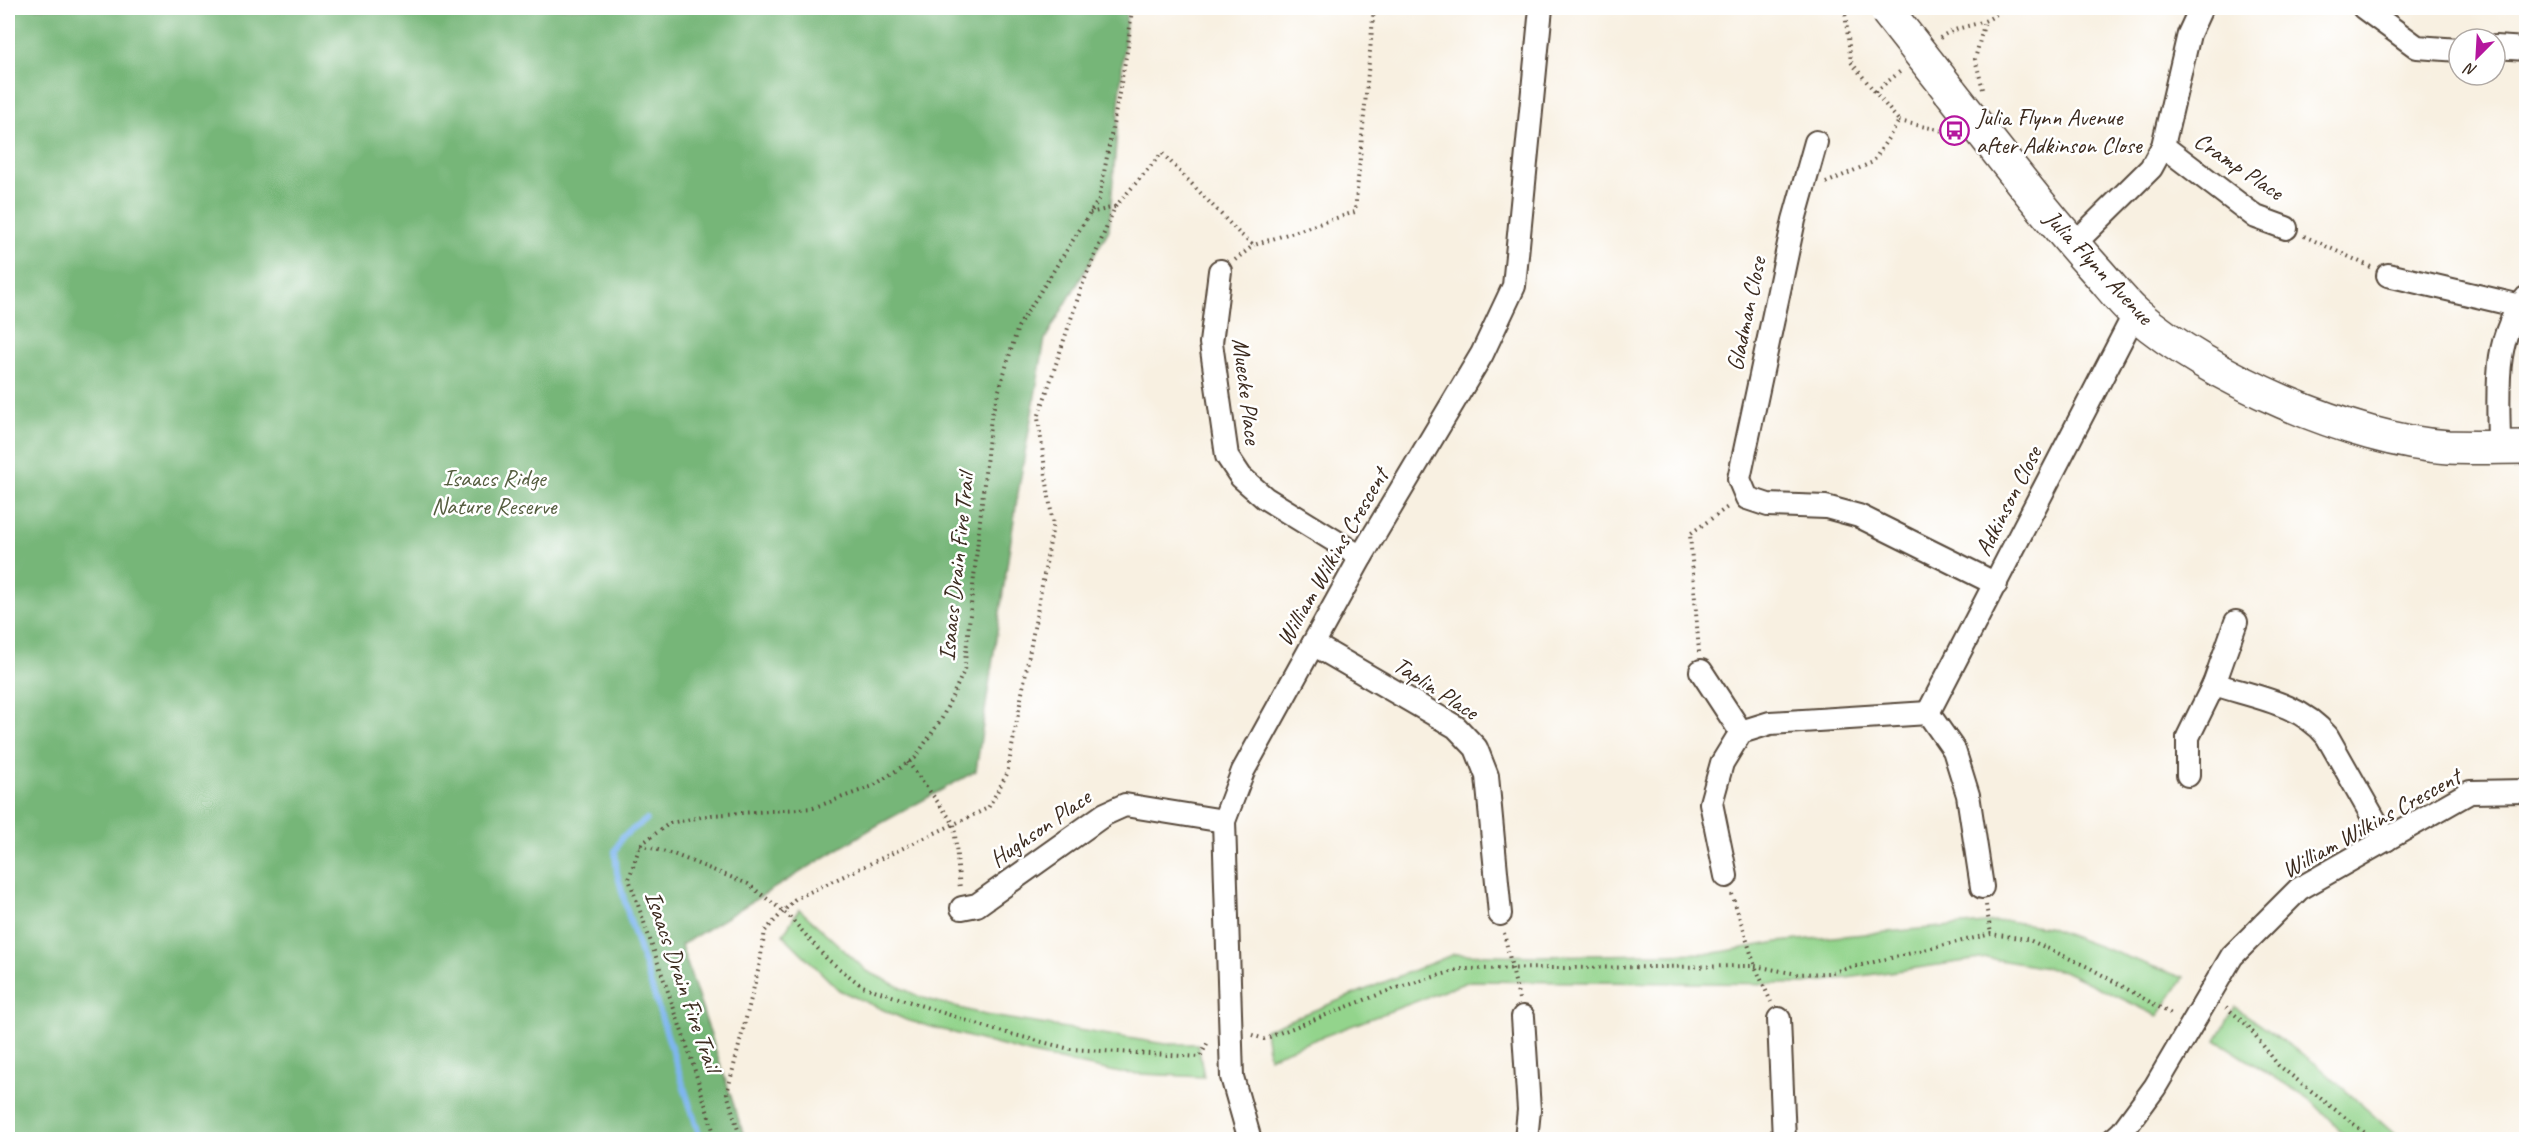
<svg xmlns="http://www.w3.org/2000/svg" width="2534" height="1147" viewBox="0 0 2534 1147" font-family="Caveat,sans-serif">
<rect width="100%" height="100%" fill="#fff"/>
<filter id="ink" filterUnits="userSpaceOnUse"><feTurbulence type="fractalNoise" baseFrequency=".0167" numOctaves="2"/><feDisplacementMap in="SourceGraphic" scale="12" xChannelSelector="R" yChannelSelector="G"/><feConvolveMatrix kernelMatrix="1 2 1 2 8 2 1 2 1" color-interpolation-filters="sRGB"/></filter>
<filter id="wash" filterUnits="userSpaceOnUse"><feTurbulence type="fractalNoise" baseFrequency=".008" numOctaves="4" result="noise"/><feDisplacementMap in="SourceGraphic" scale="24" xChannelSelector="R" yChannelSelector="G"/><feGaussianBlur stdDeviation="1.35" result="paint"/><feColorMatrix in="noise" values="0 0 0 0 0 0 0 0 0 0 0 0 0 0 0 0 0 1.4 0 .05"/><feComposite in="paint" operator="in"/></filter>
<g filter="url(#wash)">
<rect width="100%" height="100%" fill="#f8f0e1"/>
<g fill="#93d48c" stroke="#677f55" stroke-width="1.5">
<polygon points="799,909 867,971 920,997 985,1015 1165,1044 1198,1044 1204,1077 1120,1073 1032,1054 906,1020 839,990 783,935"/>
<polygon points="2007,921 2047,927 2184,978 2158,1016 2064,971 1987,958 1805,984 1470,981 1269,1057 1265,1030 1454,954 1538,956 1715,953 1778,942"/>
<polygon points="2235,1007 2315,1063 2400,1139 2348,1139 2312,1101 2216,1040"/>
</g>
<polygon fill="#76b678" stroke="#58704b" stroke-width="1.5" points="8,8 1127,8 1109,230 1045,339 1018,493 976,771 876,826 681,945 745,1139 8,1139"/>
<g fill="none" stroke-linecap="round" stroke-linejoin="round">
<polyline stroke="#7eb6ee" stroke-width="6" points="646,820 622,837 615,851 617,873 629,917 701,1140"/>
</g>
</g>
<g filter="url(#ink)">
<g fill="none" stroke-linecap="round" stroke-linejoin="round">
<defs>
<g id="street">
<polyline points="2364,8 2417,47 2459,50"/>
<polyline points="2495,47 2526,49"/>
<polyline points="1816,142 1794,220 1739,479 1747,498 1768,505 1826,507 1859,516 1996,584"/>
<polyline points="2163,146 2256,217 2286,228"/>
<polyline points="2073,245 2151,168 2163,146 2189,34 2201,8"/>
<polyline points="1220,271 1211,343 1227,456 1241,477 1265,498 1361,557"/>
<polyline points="2388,275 2520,306"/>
<path d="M 2499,447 C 2499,396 2491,340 2526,298"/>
<polyline points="1313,644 1456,727 1476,748 1487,776 1500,914"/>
<polyline points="1701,671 1741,732"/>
<path d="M 2214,684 C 2254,697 2300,703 2327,736 L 2386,840"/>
<polyline points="1928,713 2135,313"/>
<polyline points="2188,775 2188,737 2214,684 2236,622"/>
<polyline points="1726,876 1711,803 1722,763 1741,732 1770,723 1928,713 1954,750 1968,795 1982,887"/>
<polyline points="962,908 977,905 1105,814 1125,805 1224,821"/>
<polyline points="1523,1017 1529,1110 1526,1140"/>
<polyline points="1779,1019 1784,1140"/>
<polyline points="1250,1140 1232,1077 1224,821 1243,771 1361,557 1482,354 1514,286 1541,8"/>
<polyline points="2113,1140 2122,1132 2155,1087 2232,956 2299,889 2470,792 2526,791"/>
</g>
<path id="secondary" d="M 1950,91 C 1998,151 2044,213 2096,270 C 2109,284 2121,301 2136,314 C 2208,377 2353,441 2449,447 C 2475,448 2501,447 2526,447"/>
</defs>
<use href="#street" stroke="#57483b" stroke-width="26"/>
<use href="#secondary" stroke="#57483b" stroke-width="36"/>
<g stroke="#57483b" stroke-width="4" stroke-dasharray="1.5 4.5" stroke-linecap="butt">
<polyline points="1854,8 1845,13 1851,62 1875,92"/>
<path d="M 1940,38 C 1958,23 1987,28 2002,8"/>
<polyline points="1983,89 1975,59 1985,21"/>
<polyline points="1899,121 1948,132"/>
<polyline points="1826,183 1873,162 1899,121 1875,92 1902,70"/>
<polyline points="1090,213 1115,207"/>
<polyline points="2304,236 2371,267"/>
<polyline points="1235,260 1254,245"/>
<polyline points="1699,652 1690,534 1729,506"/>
<polyline points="908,762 954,824 960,889"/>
<polyline points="640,845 673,854 748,884 788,915 827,959 862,986 995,1030 1070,1049 1200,1057 1209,1040"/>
<polyline points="1732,894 1755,966 1771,1002"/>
<polyline points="1986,905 1991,934"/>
<polyline points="1504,933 1519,999"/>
<polyline points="2226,1007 2248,1026 2278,1065 2374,1140"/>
<polyline points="1252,1035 1264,1039 1393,989 1461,969 1755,966 1797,974 1828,973 1991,934 2027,939 2090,968 2173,1015"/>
<polyline points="716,1140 691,1058 629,879 640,845 670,823 712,815 813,808 873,786 915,758 942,718 964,671 991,417 1018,327 1099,199 1128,46 1132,8"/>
<polyline points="741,1140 727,1093 759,967 765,931 795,899 988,808 1007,774 1053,526 1038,418 1082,286 1115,207 1162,153 1240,234 1254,245 1355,212 1374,8"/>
</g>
<use href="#street" stroke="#fff" stroke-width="22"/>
<use href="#secondary" stroke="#fff" stroke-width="33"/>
<defs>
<polyline id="secondary-bridge" points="1887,11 1950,91"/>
</defs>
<use href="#secondary-bridge" stroke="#57483b" stroke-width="36" stroke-linecap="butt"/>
<use href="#secondary-bridge" stroke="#fff" stroke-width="33"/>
</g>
</g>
<defs>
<symbol id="bus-ring" viewBox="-11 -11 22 22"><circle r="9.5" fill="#fff" stroke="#b5179e" stroke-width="1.5"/><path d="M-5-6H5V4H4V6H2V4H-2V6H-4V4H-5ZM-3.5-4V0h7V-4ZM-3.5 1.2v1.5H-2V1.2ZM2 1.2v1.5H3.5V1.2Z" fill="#b5179e"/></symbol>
</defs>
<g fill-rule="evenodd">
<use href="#bus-ring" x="1938" y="114" width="33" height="33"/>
</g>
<g text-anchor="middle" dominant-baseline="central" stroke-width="5" stroke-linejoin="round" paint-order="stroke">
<g font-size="24" fill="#3b2a1e" stroke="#fff" text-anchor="start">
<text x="1976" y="117">Julia Flynn Avenue<tspan x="1976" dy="28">after Adkinson Close</tspan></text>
</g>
<g font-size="24" fill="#3b2a1e" stroke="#fff">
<text transform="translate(2239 166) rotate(34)">Cramp Place</text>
<text transform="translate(2099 267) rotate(47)">Julia Flynn Avenue</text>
<text transform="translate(1746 314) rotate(-78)">Gladman Close</text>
<text transform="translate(1247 391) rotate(83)">Muecke Place</text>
<text transform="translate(2008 501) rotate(-63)">Adkinson Close</text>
<text transform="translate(1332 557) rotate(-60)">William Wilkins Crescent</text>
<text transform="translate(956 567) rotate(-84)">Isaacs Drain Fire Trail</text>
<text transform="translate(1436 688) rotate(33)">Taplin Place</text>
<text transform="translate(2371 823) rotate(-29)">William Wilkins Crescent</text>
<text transform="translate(1040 828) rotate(-35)">Hughson Place</text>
<text transform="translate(683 981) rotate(71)">Isaacs Drain Fire Trail</text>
</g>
<g font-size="24" fill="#555d3f" stroke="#fff">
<text x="494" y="478">Isaacs Ridge<tspan x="494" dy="28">Nature Reserve</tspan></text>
</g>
</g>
<rect width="2534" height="1147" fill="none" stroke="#fff" stroke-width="30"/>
<g transform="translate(2477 57) rotate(204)"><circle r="28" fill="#ffffff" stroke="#b1aaa5" stroke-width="1.5"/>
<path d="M0-4.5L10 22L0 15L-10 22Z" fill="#b5179e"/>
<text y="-9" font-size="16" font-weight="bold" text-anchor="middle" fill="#3b2a1e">N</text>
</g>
</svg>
